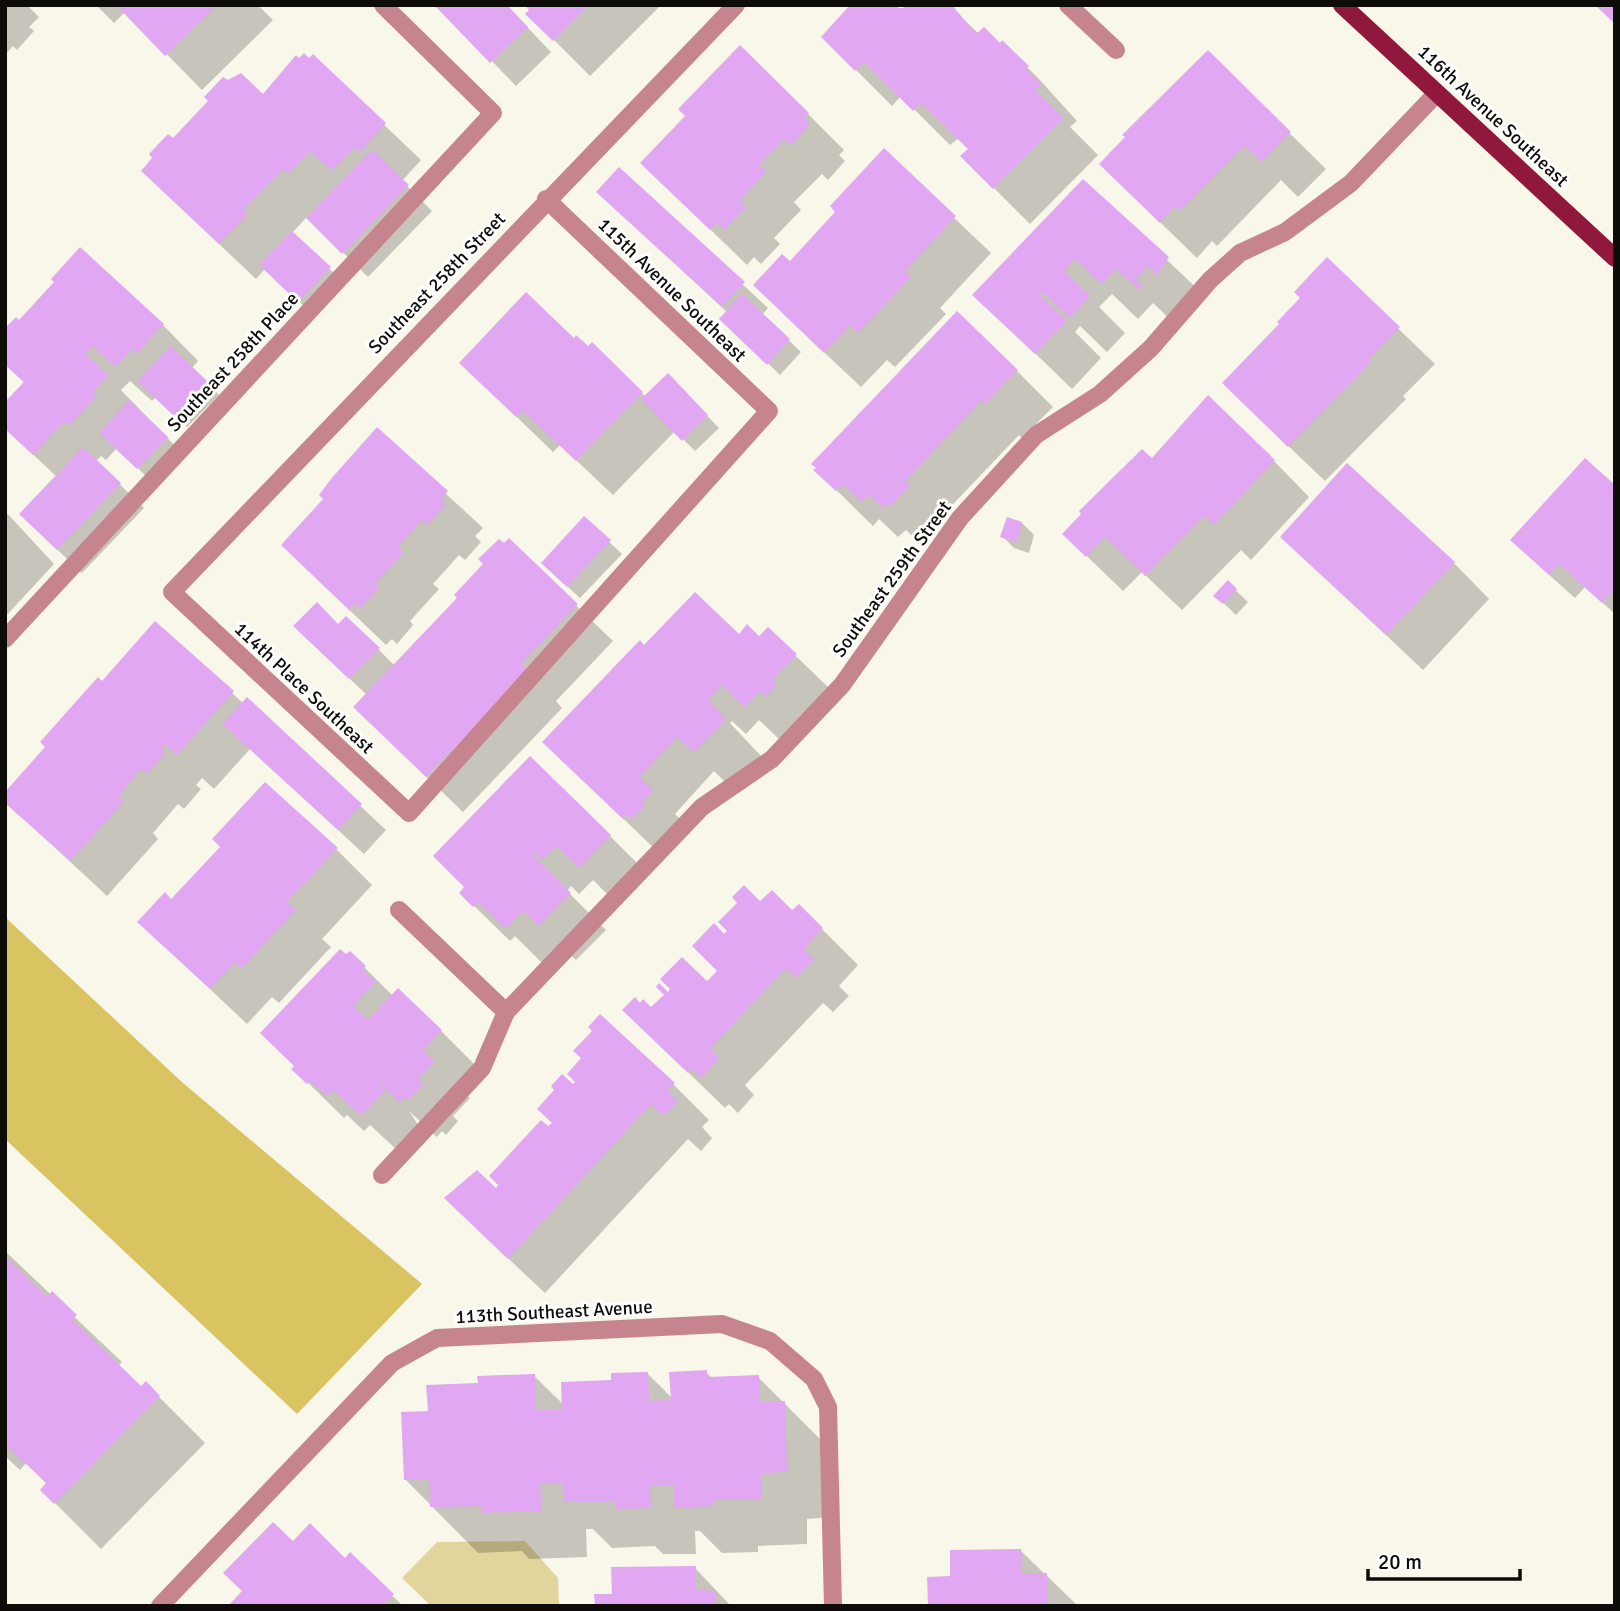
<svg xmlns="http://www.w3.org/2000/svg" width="1620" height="1611" viewBox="0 0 1620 1611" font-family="Signika,sans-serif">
<rect width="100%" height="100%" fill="#f9f6ea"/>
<polygon fill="#e2d59c" points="525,1541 558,1578 559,1606 431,1606 402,1578 437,1542"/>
<polygon fill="#dac361" points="5,917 183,1083 422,1284 297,1414 5,1139"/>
<g fill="#0003">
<polygon points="5,5 27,5 39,17 29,27 34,31 17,50 13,46 5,55"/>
<polygon points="96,5 258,5 273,20 202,90 125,12 114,23"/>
<polygon points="437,5 506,5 551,52 516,86"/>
<polygon points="527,5 661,5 590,76 528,14 532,10"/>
<polygon points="853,5 896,5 901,10 906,5 949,5 979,34 1000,45 1002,42 1038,78 1077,121 1070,127 1098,155 1030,224 962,156 970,149 959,138 950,145 901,96 892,106 823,37"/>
<polygon points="1208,53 1326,169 1298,197 1281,180 1217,246 1212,241 1197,258 1137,200"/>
<polygon points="313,57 421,160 402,181 432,211 368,277 307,217 292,233 341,280 311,313 265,269 256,279 179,206 173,141 263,97"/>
<polygon points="808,114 844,150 839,155 845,161 828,180 822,174 794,202 801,210 774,238 780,244 761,264 754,257 747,265 679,199"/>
<polygon points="884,151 991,253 940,308 946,314 895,367 887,360 861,387 791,321 790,263 837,212"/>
<polygon points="619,170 768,308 762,315 801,352 780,375 722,319 727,312 598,192"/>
<polygon points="1083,181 1203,294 1176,325 1153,303 1138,319 1112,294 1099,307 1125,333 1107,352 1080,326 1075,332 1101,358 1072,389 1011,330"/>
<polygon points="1327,260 1435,364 1403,396 1406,399 1325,481 1260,419 1281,324"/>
<polygon points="19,322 163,325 198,361 192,368 219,395 187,427 156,397 152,401 130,381 121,390 179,450 150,480 117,448 106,460 101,456 96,461 144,508 82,573 46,539 57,477 5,428 25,383 5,364"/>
<polygon points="574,340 588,349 592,345 646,397 668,375 719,428 695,451 675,431 613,495 560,445 553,452 497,398"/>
<polygon points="1017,371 1053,407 1022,438 1019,435 940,518 944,522 926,541 924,539 920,543 906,530 898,537 879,519 873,526 816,470"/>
<polygon points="377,430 483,528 475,536 481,542 465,560 459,555 433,584 439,589 410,621 413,625 397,644 392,639 386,645 319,581 325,499"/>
<polygon points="1152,460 1274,461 1309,497 1251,560 1241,550 1182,610 1142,572 1123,591 1064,534"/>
<polygon points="1615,488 1615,614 1585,587 1575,598 1537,564"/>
<polygon points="5,511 54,564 5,617"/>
<polygon points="584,518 622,554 580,598 555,575"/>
<polygon points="1022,523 1034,535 1029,553 1014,548 1002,536"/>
<polygon points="1282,537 1454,563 1489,599 1423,670"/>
<polygon points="509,541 613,641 556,701 562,708 463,812 391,743 367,695 320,651 339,626 378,649 395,666"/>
<polygon points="1228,583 1248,602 1236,615 1216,596"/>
<polygon points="768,629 832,691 782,742 759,720 746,734 732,721 730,723 761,756 731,788 714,771 675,814 688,827 660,854 581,778 645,647 739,636 759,638"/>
<polygon points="102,683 232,693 243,703 247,700 386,830 364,854 250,749 214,789 202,778 196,785 201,789 184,809 178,804 153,833 158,839 107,896 5,801"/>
<polygon points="610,836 646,872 616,903 593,880 579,894 571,886 567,891 606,930 576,960 560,945 542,963 515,936 510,941 461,893 466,887 435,856"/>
<polygon points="337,850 372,885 322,939 331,947 279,1003 272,997 247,1024 139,922 171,901"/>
<polygon points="760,904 792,913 799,906 858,965 839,986 849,996 833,1012 823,1003 745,1085 754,1095 738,1113 729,1104 725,1108 660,1045 640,1005 651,1009 668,994 707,983 720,971 724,936"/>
<polygon points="350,953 393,996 441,1031 477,1067 458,1087 470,1098 453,1116 458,1121 446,1135 442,1131 437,1137 409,1111 420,1128 398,1151 370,1125 364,1131 347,1115 344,1118 294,1069"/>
<polygon points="673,1084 709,1120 702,1127 712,1138 701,1151 688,1139 545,1293 482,1234 496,1190 554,1123 573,1087"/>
<polygon points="5,1251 122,1362 118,1366 141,1388 146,1384 205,1443 101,1549 42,1490 47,1484 26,1463 20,1470 5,1456"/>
<polygon points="706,1372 713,1379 758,1377 830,1449 832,1517 807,1519 807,1544 758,1546 758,1552 722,1553 700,1531 695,1531 696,1554 663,1554 655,1546 612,1548 593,1529 586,1529 587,1557 529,1559 522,1551 478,1553 405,1479 429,1413 479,1385 534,1376 564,1405 612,1382 648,1374 672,1398"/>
<polygon points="293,1543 345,1560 350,1555 403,1606 230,1606"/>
<polygon points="1021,1551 1078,1606 930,1606 952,1578"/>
<polygon points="695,1568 731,1606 596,1606 614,1596"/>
</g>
<g fill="#e1a7f3">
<polygon points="116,5 217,5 165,56"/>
<polygon points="434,5 507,5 528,27 490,63"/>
<polygon points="525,5 589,5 553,41 525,14 529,10"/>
<polygon points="850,5 901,8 952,5 976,34 984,27 1000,43 1002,40 1029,66 1026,69 1042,84 1035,90 1064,118 993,189 960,156 968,149 921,103 913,111 864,62 855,71 821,37"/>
<polygon points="1595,5 1615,5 1615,24"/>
<polygon points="740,45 809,113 804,118 810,124 791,145 784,139 759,165 766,172 739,201 746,207 724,230 717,222 710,230 640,163 685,116 678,109"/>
<polygon points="1208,50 1291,132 1261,162 1244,146 1180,211 1175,206 1160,223 1099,164 1125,137 1122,135"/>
<polygon points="304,53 309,58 313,54 386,123 360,152 354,147 332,171 310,151 288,174 284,169 243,210 247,215 219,244 141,171 152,158 149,154 168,134 173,138 208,101 204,97 223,77 228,80 241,73 263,94 296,55 299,58"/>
<polygon points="884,148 956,216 905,271 911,277 858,333 850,325 824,353 753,285 782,254 790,261 835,212 830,206"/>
<polygon points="372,150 409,185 342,254 306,218"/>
<polygon points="619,167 745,282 722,307 596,192"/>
<polygon points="1083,179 1169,257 1157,275 1148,266 1136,279 1143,286 1139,290 1116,269 1101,284 1075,259 1064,271 1090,296 1070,318 1043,292 1040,295 1067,321 1035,354 972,295"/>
<polygon points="292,231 331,267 298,302 259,265"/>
<polygon points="80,247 164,324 137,353 132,349 115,367 93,346 85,354 109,375 93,392 97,395 69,426 64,421 33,455 5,429 5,402 24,382 5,365 5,328 16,317 19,320 54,282 51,279"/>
<polygon points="1327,257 1400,327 1369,359 1371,362 1288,447 1222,383 1279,324 1277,322 1300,298 1294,292"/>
<polygon points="526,292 574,338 576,335 588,346 592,342 643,392 576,461 523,411 516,417 459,363"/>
<polygon points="742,294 790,339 767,365 719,319"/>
<polygon points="957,311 1018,370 985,404 982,400 905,481 910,485 890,507 887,504 883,508 869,495 861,502 842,484 836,491 813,470 816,468 811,464"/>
<polygon points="171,346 208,382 174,416 137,381"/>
<polygon points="668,373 708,415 682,441 641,399"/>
<polygon points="1208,395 1275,460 1214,525 1204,516 1145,576 1105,537 1086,557 1062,534 1081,514 1079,511 1142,449 1152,458"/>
<polygon points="129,400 168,437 137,469 99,433"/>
<polygon points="377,427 448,491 441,499 446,504 428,525 422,520 398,547 404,552 375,584 379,588 360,609 355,604 349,610 281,545 323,499 319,495 331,479"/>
<polygon points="83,447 121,483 57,550 19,514"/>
<polygon points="1585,458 1615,485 1615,589 1602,603 1559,564 1549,575 1510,540"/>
<polygon points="1347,463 1455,562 1386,635 1280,537"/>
<polygon points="584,516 611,540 567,587 541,563"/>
<polygon points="1007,517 1022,522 1017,542 1000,537"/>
<polygon points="509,538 578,604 521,664 528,671 426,777 353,707 457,598 454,595 483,564 478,559 499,539 504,543"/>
<polygon points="1228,580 1237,589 1223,604 1213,596"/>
<polygon points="695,592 739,634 747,624 759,636 768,627 797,654 773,679 777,684 766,697 760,691 745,707 722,685 709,699 700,691 726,719 694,753 677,737 640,777 653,790 642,802 645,806 632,819 627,815 623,819 542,742 640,640 644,645"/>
<polygon points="317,602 338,624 346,616 380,648 349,679 293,626"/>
<polygon points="155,621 234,691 177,755 165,744 161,748 166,752 147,774 141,769 118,796 124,802 70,861 5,803 5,792 45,747 40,742 98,677 102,681"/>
<polygon points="247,697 362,804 338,830 222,724"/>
<polygon points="530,756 611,835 579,868 556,846 542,860 534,852 532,854 571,893 539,926 523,911 505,929 478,902 473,907 459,893 464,887 433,856"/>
<polygon points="265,782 338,848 287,902 296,910 242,968 235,962 210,989 137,922 165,892 171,899 220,847 212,839"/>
<polygon points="744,885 760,901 772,890 792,910 799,904 823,928 804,949 814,959 796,978 786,968 710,1049 720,1058 701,1078 692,1069 688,1073 622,1010 635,997 640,1003 643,999 651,1007 664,995 656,987 659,983 668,992 670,989 660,979 682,957 707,981 717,971 692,946 714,923 724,934 727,931 718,922 737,903 732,897"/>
<polygon points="340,949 346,954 350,951 366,966 362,970 376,981 353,1006 368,1020 398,988 442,1030 423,1050 435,1061 418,1079 424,1084 409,1100 405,1097 400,1102 377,1081 385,1091 361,1116 333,1090 327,1096 310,1081 307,1084 291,1069 294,1066 260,1033"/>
<polygon points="600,1014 675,1083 667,1091 678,1101 664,1116 651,1104 508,1259 444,1198 477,1170 496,1188 498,1185 489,1176 541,1120 548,1126 552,1123 537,1109 554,1090 551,1086 562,1074 573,1084 575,1082 567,1074 581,1058 573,1051 592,1031 588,1027"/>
<polygon points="5,1256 47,1297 52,1291 77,1315 72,1319 141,1386 146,1381 160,1396 54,1504 40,1490 46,1483 5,1444"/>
<polygon points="707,1370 707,1377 759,1375 760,1402 785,1401 787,1472 761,1473 762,1499 713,1500 713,1506 674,1508 674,1485 650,1486 651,1508 616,1509 615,1501 564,1502 563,1483 540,1484 542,1511 482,1513 481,1506 430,1507 429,1479 404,1480 401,1412 428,1411 426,1385 478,1383 477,1376 535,1374 536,1410 562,1410 561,1382 611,1380 611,1373 648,1372 649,1401 671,1400 669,1372"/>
<polygon points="273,1522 293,1541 310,1523 345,1558 350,1552 394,1594 382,1606 228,1606 242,1591 223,1573"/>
<polygon points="1021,1549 1022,1573 1047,1573 1048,1606 928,1606 927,1577 950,1576 950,1550"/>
<polygon points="696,1566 696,1590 716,1591 716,1606 595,1606 594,1594 612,1594 611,1567"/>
</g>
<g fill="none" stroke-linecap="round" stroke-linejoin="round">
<g stroke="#c6858e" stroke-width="18">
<polyline points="1068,5 1116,50"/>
<polyline points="546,199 769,411 409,813 172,592 736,5"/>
<polyline points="5,639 493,113 383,5"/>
<polyline points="399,910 506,1012 702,807 772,759 842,685 960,518 1036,435 1100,394 1151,348 1210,280 1240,253 1285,232 1351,183 1437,93"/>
<polyline points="382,1175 482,1068 506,1012"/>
<polyline points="160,1606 392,1363 437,1338 722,1324 770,1341 814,1379 828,1407 833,1606"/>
</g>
<polyline stroke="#8f183c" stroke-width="18" points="1342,5 1615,258"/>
</g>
<g text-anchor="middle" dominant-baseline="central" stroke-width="6" stroke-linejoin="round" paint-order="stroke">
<g font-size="19" fill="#0d0c08" stroke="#fff">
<text transform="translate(1493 116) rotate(43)">116th Avenue Southeast</text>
<text transform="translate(437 283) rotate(-46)">Southeast 258th Street</text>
<text transform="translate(672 290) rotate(44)">115th Avenue Southeast</text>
<text transform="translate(233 362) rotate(-47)">Southeast 258th Place</text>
<text transform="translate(892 579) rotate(-54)">Southeast 259th Street</text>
<text transform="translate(304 688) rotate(43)">114th Place Southeast</text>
<text transform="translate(554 1312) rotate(-3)">113th Southeast Avenue</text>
</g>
</g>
<rect width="1620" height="1611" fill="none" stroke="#0d0c08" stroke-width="14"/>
<path d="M1368 1569v10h152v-10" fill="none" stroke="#0d0c08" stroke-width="3.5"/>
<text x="1378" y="1569" font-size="21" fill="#0d0c08" stroke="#ffffff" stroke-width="5" paint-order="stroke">20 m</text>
</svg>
